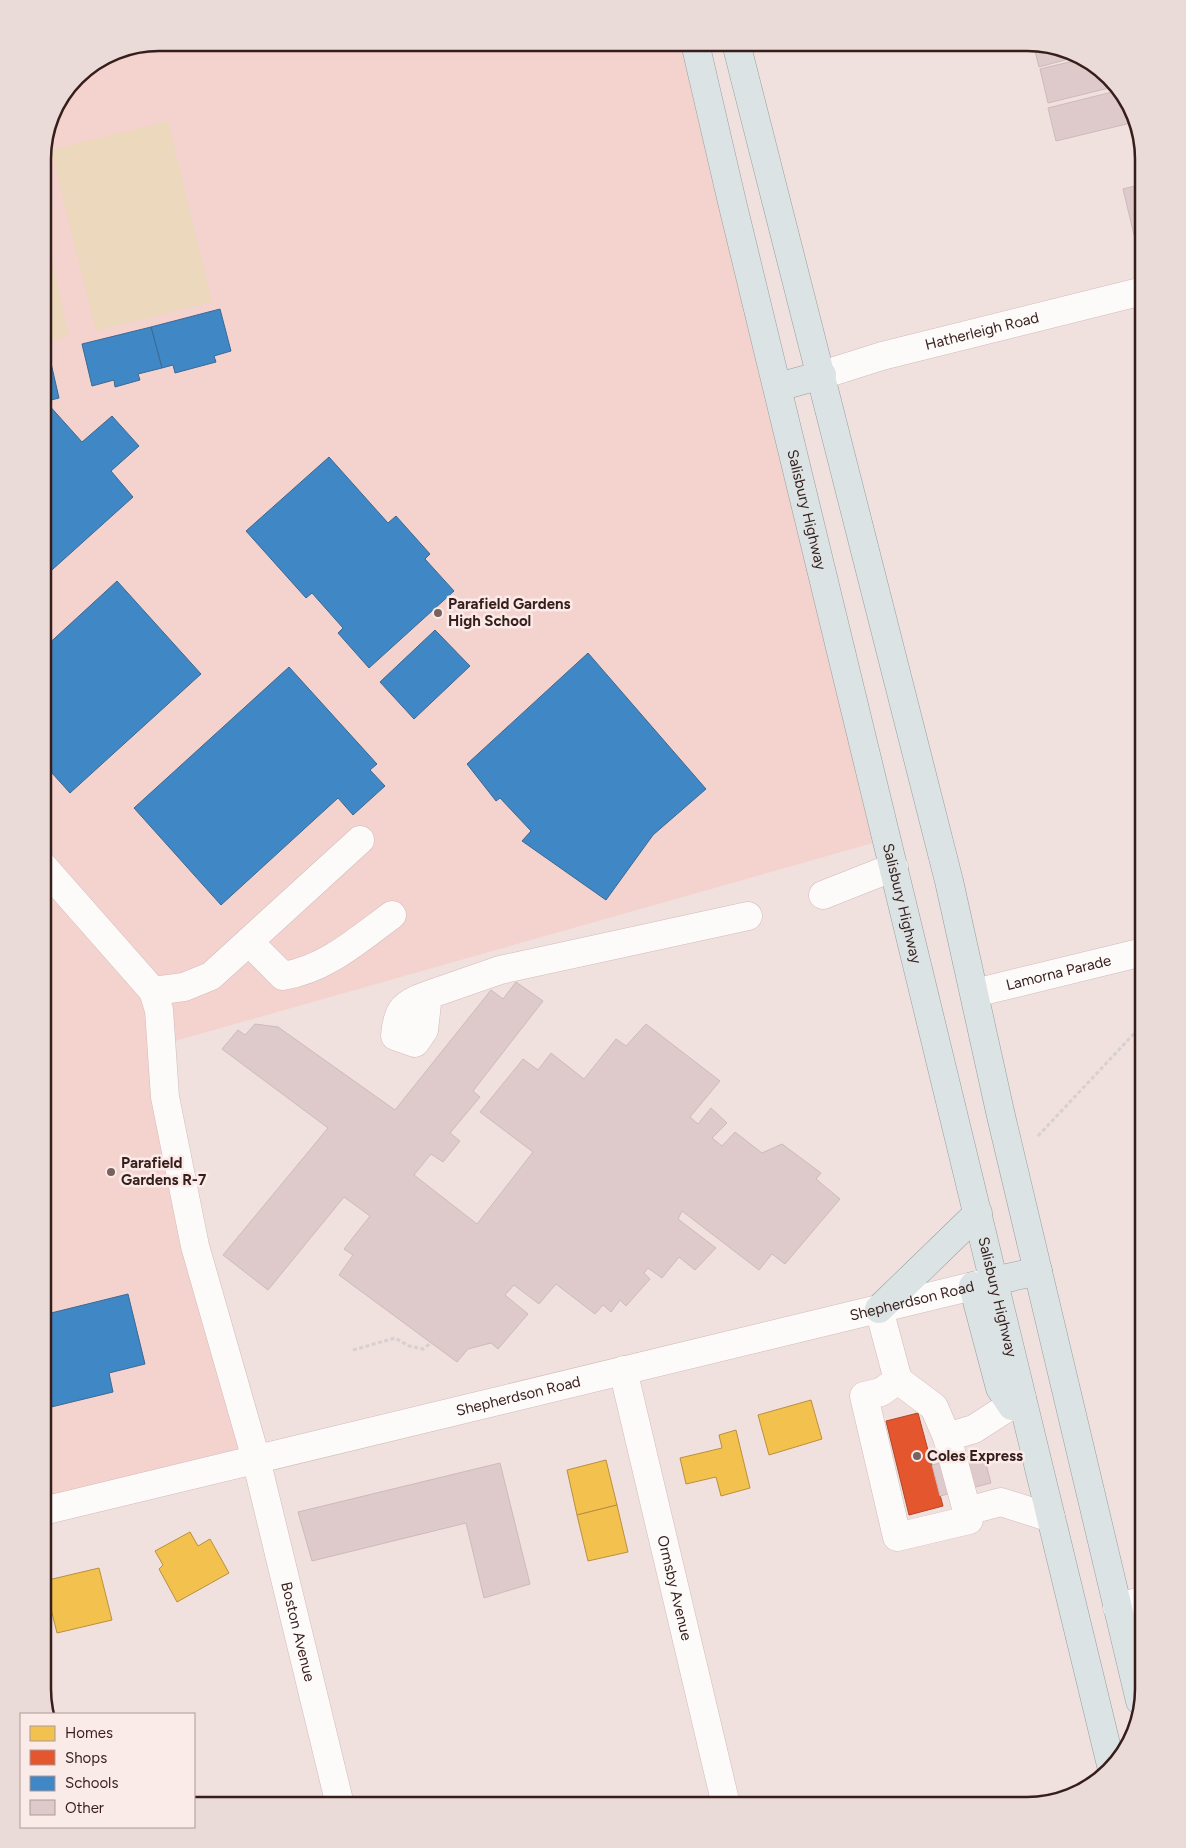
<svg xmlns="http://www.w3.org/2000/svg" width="1186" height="1848" viewBox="0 0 1186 1848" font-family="Figtree,sans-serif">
<rect width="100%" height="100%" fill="#f0e0de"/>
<polygon fill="#f4d3cf" points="160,43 695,43 887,839 161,1045 256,1459 43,1511 43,152 52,115 77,77 115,51"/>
<g fill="#ecd8bc">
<polygon points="168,121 212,302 96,331 51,150"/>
<polygon points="43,220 69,336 43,343"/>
</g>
<g fill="#f2c14e" stroke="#ba903f">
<polygon points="811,1400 822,1439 769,1455 758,1415"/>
<polygon points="736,1430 750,1488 721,1496 716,1477 686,1484 680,1458 722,1448 719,1435"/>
<polygon points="606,1460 617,1505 577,1515 567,1470"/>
<polygon points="617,1505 628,1552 588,1561 577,1515"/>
<polygon points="190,1532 198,1546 210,1539 229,1573 177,1602 159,1569 163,1565 155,1551"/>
<polygon points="99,1568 112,1620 57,1633 44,1581"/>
</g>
<polygon fill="#e4572e" stroke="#b04628" points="918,1413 943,1506 909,1515 886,1421"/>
<g fill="#3f88c5" stroke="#3d6892">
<polygon points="220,309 231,351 214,356 216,362 175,373 173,365 162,368 151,327"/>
<polygon points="151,327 162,368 138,374 140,380 115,387 114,380 92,386 82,344"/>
<polygon points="48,350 59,398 43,402 43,351"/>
<polygon points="47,403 82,442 112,416 139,446 111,471 133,497 43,578 43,407"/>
<polygon points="329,457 388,523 396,516 430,554 425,559 454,591 369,668 338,633 343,628 312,593 306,598 246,531"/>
<polygon points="117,581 201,674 70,793 43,763 43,649"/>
<polygon points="435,630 470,666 414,719 380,682"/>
<polygon points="588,653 706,789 653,835 606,900 522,841 531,831 500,798 496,801 467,764"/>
<polygon points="289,667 377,764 370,770 385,786 353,815 338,798 221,905 134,808"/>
<polygon points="128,1294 145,1364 109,1373 113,1392 43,1409 43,1315"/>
</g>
<g fill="#dec9cb" stroke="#cdbabb">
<polygon points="1033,43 1034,43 1076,57 1039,67"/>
<polygon points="1082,59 1091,62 1113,87 1048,103 1040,69"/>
<polygon points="1116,91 1131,108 1135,122 1056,141 1048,108"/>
<polygon points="1143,184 1143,241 1136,243 1123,189"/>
<polygon points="516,982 543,1001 473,1091 480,1097 450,1133 460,1141 443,1162 431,1154 414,1175 477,1224 533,1152 480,1112 523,1059 538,1070 551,1053 584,1079 616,1039 626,1046 646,1024 720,1081 690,1117 698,1124 711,1108 727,1123 712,1138 722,1146 735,1132 762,1153 782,1144 821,1173 816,1179 840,1199 785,1264 772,1254 759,1270 682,1211 678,1219 716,1248 695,1270 679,1257 662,1278 648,1268 644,1273 650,1279 626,1306 620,1300 611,1312 603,1305 595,1314 556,1284 539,1304 514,1285 505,1295 528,1314 498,1349 491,1343 468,1349 457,1362 339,1275 353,1255 344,1249 370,1216 344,1197 268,1290 223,1255 328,1128 222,1049 238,1030 245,1035 255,1024 278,1027 395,1110 491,990 503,999"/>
<polygon points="983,1453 991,1483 940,1496 932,1465"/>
<polygon points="500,1463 530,1584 484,1598 466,1523 312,1561 298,1512"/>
</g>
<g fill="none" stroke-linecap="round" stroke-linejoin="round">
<defs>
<g id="minor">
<path id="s1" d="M 822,375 L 882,356 L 1143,291"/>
<path id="s2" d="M 43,866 L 153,991 L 159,1010 L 165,1097 L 195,1246 L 256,1459 L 340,1805"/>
<polyline points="823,895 894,867"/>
<path d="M 249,942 L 283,976 C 326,969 358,940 392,915"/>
<polyline points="153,991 184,987 211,976 360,840"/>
<path id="s3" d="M 975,993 L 1143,952"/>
<path d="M 428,995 C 404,1003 397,1009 395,1036 L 415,1043 L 424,1030 L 428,995 L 500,970 L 748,916"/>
<polyline points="879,1309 898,1380 934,1407 947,1437"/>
<path id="s4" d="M 623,1370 L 726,1805"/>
<polyline points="898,1380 881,1392 864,1396 897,1537 969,1520 967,1511"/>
<polyline points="1022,1398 974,1429 947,1437 967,1511 1001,1502 1051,1518"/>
<path id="s5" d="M 43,1511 L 994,1281"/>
<polyline points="1117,1607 1143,1601"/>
</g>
<g id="major">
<path id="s6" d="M 695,43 L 732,202 L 1111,1765"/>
<polyline points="736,43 949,881 1001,1116 1140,1701"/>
<polyline points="778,387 822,375"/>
<polyline points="994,1281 1038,1271"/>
<polyline points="973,1286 1000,1388 1012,1406"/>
<polyline points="879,1309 978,1213"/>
</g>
</defs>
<use href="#minor" stroke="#d1bcb9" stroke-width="29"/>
<use href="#major" stroke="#959f9f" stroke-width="29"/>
<g stroke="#d6d1d0" stroke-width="3" stroke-dasharray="4 2.5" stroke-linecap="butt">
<polyline points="1038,1136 1143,1024"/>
<polyline points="353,1350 395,1338 409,1346 423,1349 431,1343"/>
</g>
<use href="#minor" stroke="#fdfafa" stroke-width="28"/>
<use href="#major" stroke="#dbe3e4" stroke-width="28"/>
</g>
<g fill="#78625f" stroke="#faebe9" stroke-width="2">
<circle cx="438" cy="613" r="5"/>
<circle cx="111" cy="1172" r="5"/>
<circle cx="917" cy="1456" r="5"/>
</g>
<g text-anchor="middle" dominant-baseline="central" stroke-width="5" stroke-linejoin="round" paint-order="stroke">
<g font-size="15" fill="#371e1b" stroke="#faebe9">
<text stroke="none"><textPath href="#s1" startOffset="166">Hatherleigh Road</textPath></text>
<text stroke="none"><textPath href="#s6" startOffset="480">Salisbury Highway</textPath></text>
<text stroke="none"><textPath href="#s6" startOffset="885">Salisbury Highway</textPath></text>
<text stroke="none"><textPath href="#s3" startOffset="86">Lamorna Parade</textPath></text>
<text stroke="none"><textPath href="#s6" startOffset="1290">Salisbury Highway</textPath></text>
<text stroke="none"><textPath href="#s5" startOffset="894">Shepherdson Road</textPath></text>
<text stroke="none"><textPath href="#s5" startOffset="489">Shepherdson Road</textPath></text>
<text stroke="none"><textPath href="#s4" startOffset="224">Ormsby Avenue</textPath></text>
<text stroke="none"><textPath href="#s2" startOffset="825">Boston Avenue</textPath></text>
</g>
<g font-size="15" font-weight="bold" fill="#371e1b" stroke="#faebe9" text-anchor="start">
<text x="448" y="604">Parafield Gardens<tspan x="448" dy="17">High School</tspan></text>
<text x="121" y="1163">Parafield<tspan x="121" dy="17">Gardens R-7</tspan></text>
<text x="927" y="1456">Coles Express</text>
</g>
</g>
<path d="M0 0H1186V1848H0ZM159 51H1027A108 108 0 0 1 1135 159V1689A108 108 0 0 1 1027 1797H159A108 108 0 0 1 51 1689V159A108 108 0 0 1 159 51Z" fill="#eadbd9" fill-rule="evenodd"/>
<path fill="none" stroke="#371e1b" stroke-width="2.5" d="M159 51H1027A108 108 0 0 1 1135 159V1689A108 108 0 0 1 1027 1797H159A108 108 0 0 1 51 1689V159A108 108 0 0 1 159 51Z"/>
<rect x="20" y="1713" width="175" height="115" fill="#faebe9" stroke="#ac9997"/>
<rect x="30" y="1726" width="25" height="15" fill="#f2c14e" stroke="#ac9997"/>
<text x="65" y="1738" font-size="15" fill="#371e1b">Homes</text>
<rect x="30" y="1750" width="25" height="15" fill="#e4572e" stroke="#ac9997"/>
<text x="65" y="1763" font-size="15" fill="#371e1b">Shops</text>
<rect x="30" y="1776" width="25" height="15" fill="#3f88c5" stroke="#ac9997"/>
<text x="65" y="1788" font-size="15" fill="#371e1b">Schools</text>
<rect x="30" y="1800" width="25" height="15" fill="#dec9cb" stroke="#ac9997"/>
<text x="65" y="1813" font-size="15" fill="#371e1b">Other</text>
</svg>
